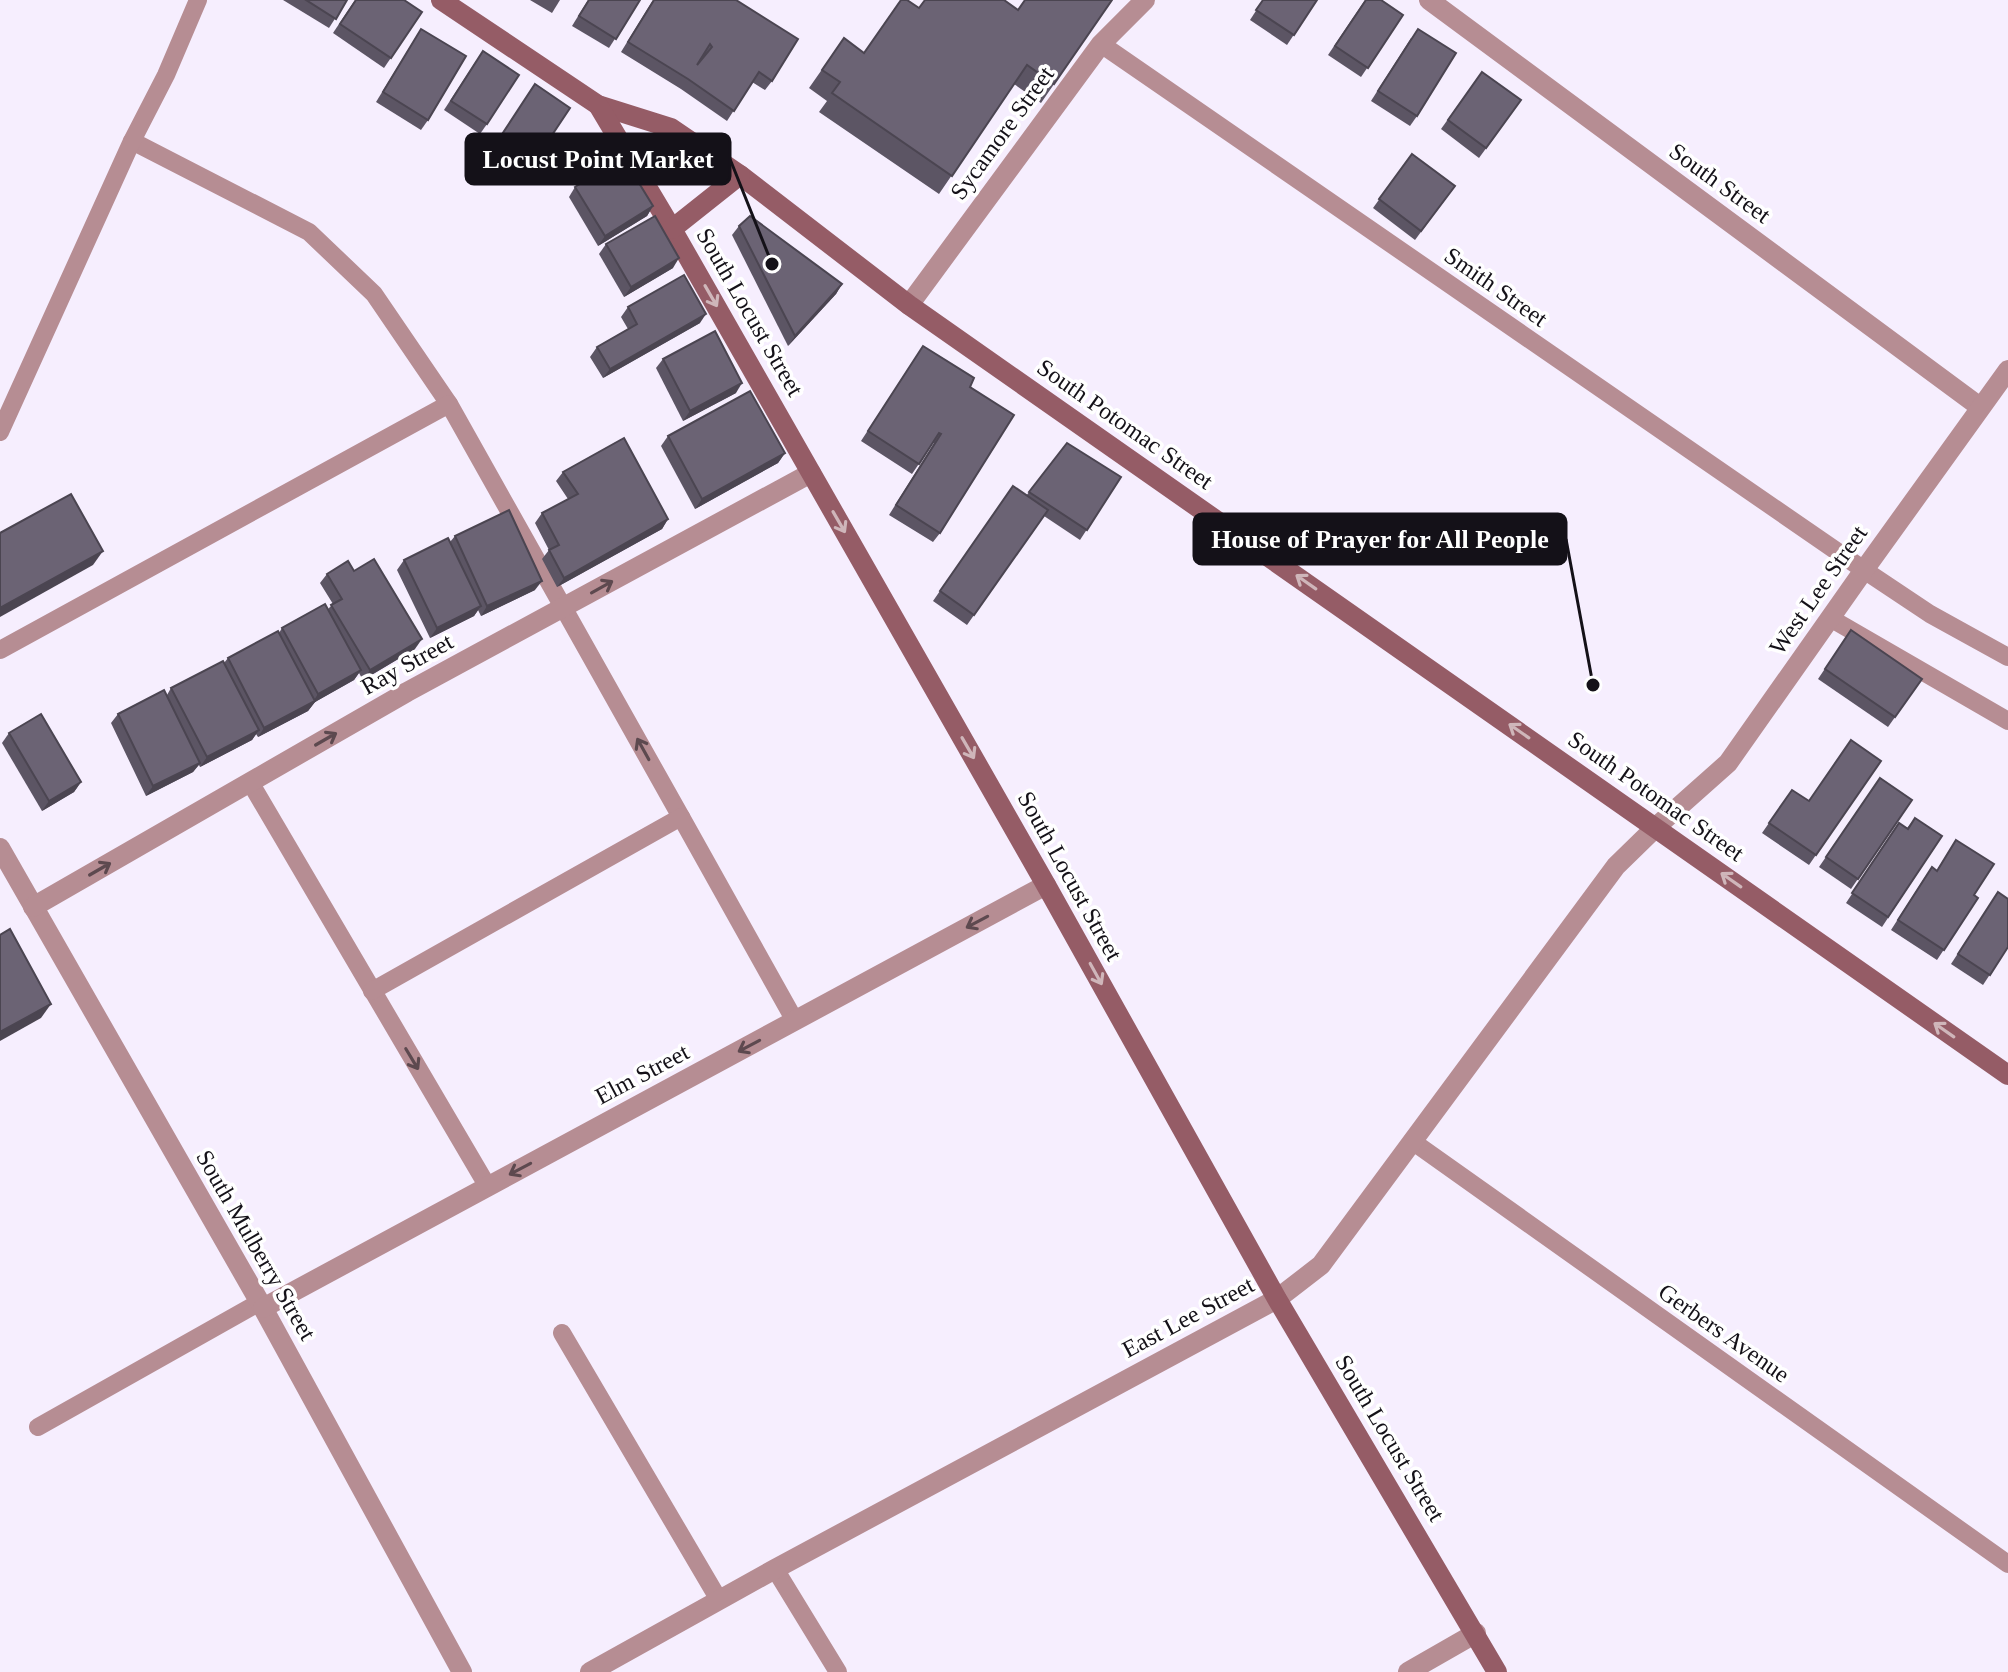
<svg xmlns="http://www.w3.org/2000/svg" width="2008" height="1672" viewBox="0 0 2008 1672" font-family="'Times New Roman',serif">
<rect width="100%" height="100%" fill="#f6eefe"/>
<g fill="none" stroke-linecap="round" stroke-linejoin="round">
<g stroke="#b68d93" stroke-width="18">
<polyline points="1101,44 1864,570 1930,614 2008,657"/>
<polyline points="132,141 309,232 374,294 449,404"/>
<polyline points="0,432 132,141 166,75 198,0"/>
<polyline points="1830,618 2008,721"/>
<polyline points="0,650 449,404 681,817"/>
<polyline points="250,782 488,1187"/>
<polyline points="372,991 681,817 795,1021"/>
<polyline points="1412,1141 2008,1564"/>
<polyline points="562,1333 719,1600"/>
<polyline points="38,1427 260,1302"/>
<polyline points="775,1569 838,1672"/>
</g>
<g stroke="#b68d93" stroke-width="20">
<polyline points="1429,0 1980,407"/>
<polyline points="909,305 1101,44 1145,0"/>
<polyline points="0,848 263,1308 462,1672"/>
<polyline points="33,907 407,692 811,473"/>
<polyline points="263,1308 1046,885"/>
<polyline points="590,1672 775,1569 1277,1299 1321,1265 1616,866 1656,827 1728,763 1864,570 2008,370"/>
<polyline points="1408,1672 1476,1633"/>
</g>
<g stroke="#955c66" stroke-width="20">
<polyline points="441,0 598,105 671,128 740,175 909,305 2008,1075"/>
<polyline points="598,105 672,229 1046,885 1277,1299 1497,1672"/>
<polyline points="672,229 740,175"/>
</g>
</g>
<g fill="#5c5564">
<polygon points="283,0 347,0 329,28"/>
<polygon points="355,0 422,12 384,68 333,33"/>
<polygon points="530,0 560,0 552,13"/>
<polygon points="588,0 640,0 609,48 572,26"/>
<polygon points="653,0 736,0 772,81 765,90 752,82 727,121 681,89 621,52"/>
<polygon points="1112,0 1041,103 1014,84 939,194 819,112 827,101 809,88 844,38 864,53 919,8 1018,10"/>
<polygon points="1263,0 1317,0 1287,45 1250,20"/>
<polygon points="1365,0 1403,15 1361,77 1328,55"/>
<polygon points="421,29 428,120 421,130 376,102"/>
<polygon points="1411,38 1417,116 1410,126 1371,101"/>
<polygon points="476,61 487,124 480,134 444,110"/>
<polygon points="1482,72 1521,100 1479,158 1441,129"/>
<polygon points="535,84 570,108 519,184 484,161"/>
<polygon points="1412,154 1455,186 1415,240 1373,208"/>
<polygon points="575,187 653,206 647,216 598,246 569,197"/>
<polygon points="739,226 842,284 836,294 788,346 732,235"/>
<polygon points="606,244 673,268 624,297 599,254"/>
<polygon points="628,307 700,323 603,378 590,357 597,347 628,329 621,317"/>
<polygon points="923,346 970,387 940,533 933,542 889,515 934,443 933,443 912,474 861,441"/>
<polygon points="663,359 736,393 683,421 656,368"/>
<polygon points="668,436 785,453 778,463 695,509 661,446"/>
<polygon points="1067,443 1121,477 1080,540 1044,516 967,625 933,601 1013,486 1026,496"/>
<polygon points="563,472 668,519 662,529 557,587 542,559 549,550 535,523 542,513 568,499 556,481"/>
<polygon points="455,536 535,590 481,616 478,610 474,616 430,638 397,570 404,560 450,542"/>
<polygon points="354,571 415,649 363,680 359,673 354,680 315,702 308,711 258,737 256,734 252,740 200,767 199,765 193,772 146,796 111,723 118,714 167,695 171,688 224,663 228,658 279,633 282,628 328,609 333,604 320,583 327,574"/>
<polygon points="1851,630 1922,679 1888,727 1818,679"/>
<polygon points="9,733 81,782 74,792 42,811 2,743"/>
<polygon points="1881,761 1809,865 1762,833 1792,790 1809,801"/>
<polygon points="1880,778 1912,800 1851,889 1819,867"/>
<polygon points="1915,818 1942,836 1882,927 1846,903 1899,823 1907,828"/>
<polygon points="1956,840 1974,895 1978,898 1937,960 1891,930 1925,877 1937,870"/>
<polygon points="1998,892 2008,947 1983,985 1951,964"/>
</g>
<g fill="#4b4551">
<polygon points="653,206 647,216 598,246 605,236"/>
<polygon points="679,258 673,268 624,297 631,287"/>
<polygon points="842,284 836,294 788,346 795,336"/>
<polygon points="706,314 700,323 603,378 610,369"/>
<polygon points="742,383 736,393 683,421 690,411"/>
<polygon points="785,453 778,463 695,509 702,499"/>
<polygon points="668,519 662,529 557,587 564,578"/>
<polygon points="103,551 93,565 0,617 0,608"/>
<polygon points="542,581 535,590 481,616 487,606"/>
<polygon points="481,606 474,616 430,638 437,628"/>
<polygon points="422,639 415,649 363,680 370,670"/>
<polygon points="361,670 354,680 315,702 308,711 258,737 264,728 312,703 318,694"/>
<polygon points="259,730 252,740 200,767 207,757"/>
<polygon points="200,763 193,772 146,796 153,786"/>
<polygon points="81,782 74,792 42,811 49,801"/>
<polygon points="51,1004 41,1018 0,1041 0,1032"/>
</g>
<g fill="#6b6374" stroke="#4b4551" stroke-width="2" fill-rule="evenodd">
<polygon points="306,0 347,0 336,19"/>
<polygon points="356,0 404,0 422,12 391,58 340,24"/>
<polygon points="589,0 640,0 616,39 579,16"/>
<path d="M 654,0 L 736,0 L 798,39 L 772,81 L 759,72 L 734,111 L 688,79 L 628,42 ZM 710,44 L 712,47 L 697,65 Z"/>
<polygon points="901,0 907,0 919,8 925,0 1004,0 1018,10 1025,0 1112,0 1054,84 1027,65 952,176 832,93 840,82 822,70 844,38 864,53"/>
<polygon points="1263,0 1317,0 1294,35 1256,10"/>
<polygon points="1366,0 1381,0 1403,15 1368,68 1335,46"/>
<polygon points="421,29 466,56 428,120 383,92"/>
<polygon points="1418,29 1456,53 1417,116 1378,91"/>
<polygon points="483,51 519,75 487,124 451,101"/>
<polygon points="1482,72 1521,100 1486,148 1448,120"/>
<polygon points="535,84 570,108 526,174 491,151"/>
<polygon points="1412,154 1455,186 1421,231 1379,199"/>
<polygon points="623,157 653,206 605,236 575,187"/>
<polygon points="655,216 679,258 631,287 606,244"/>
<polygon points="750,216 842,284 795,336 739,226"/>
<polygon points="684,275 706,314 610,369 597,347 637,324 628,307"/>
<polygon points="715,331 742,383 690,411 663,359"/>
<polygon points="923,346 974,378 970,387 1014,415 940,533 896,505 941,434 939,433 919,464 868,431"/>
<polygon points="750,391 785,453 702,499 668,436"/>
<polygon points="624,438 668,519 564,578 549,550 559,545 542,513 578,494 563,472"/>
<polygon points="1067,443 1121,477 1087,530 1029,492"/>
<polygon points="1013,486 1048,510 974,615 940,591"/>
<polygon points="71,494 103,551 0,608 0,533"/>
<polygon points="509,510 542,581 487,606 455,536"/>
<polygon points="448,538 481,606 437,628 404,560"/>
<polygon points="374,559 422,639 370,670 331,605 342,599 327,574 348,561 354,571"/>
<polygon points="325,604 361,670 318,694 282,628"/>
<polygon points="1851,630 1922,679 1895,717 1825,669"/>
<polygon points="278,631 315,701 264,728 228,658"/>
<polygon points="223,661 259,730 207,757 171,688"/>
<polygon points="164,690 200,763 153,786 118,714"/>
<polygon points="41,714 81,782 49,801 9,733"/>
<polygon points="1851,740 1881,761 1816,855 1769,823 1792,790 1809,801"/>
<polygon points="1880,778 1912,800 1858,879 1826,857"/>
<polygon points="1915,818 1942,836 1888,917 1852,893 1899,823 1908,829"/>
<polygon points="1956,840 1994,864 1974,895 1978,898 1944,950 1898,920 1932,867 1937,871"/>
<polygon points="1998,892 2008,899 2008,947 1990,975 1958,954"/>
<polygon points="10,929 51,1004 0,1032 0,935"/>
</g>
<defs><path id="oneway-shaft" d="M-6 0H5M1.5-3L5.5 0L1.5 3" fill="none" stroke-width="1.6" stroke-linecap="round" stroke-linejoin="round" transform="scale(2)"/></defs>
<g stroke="#cfb6ba">
<use href="#oneway-shaft" transform="translate(711 296) rotate(60)"/>
<use href="#oneway-shaft" transform="translate(839 522) rotate(60)"/>
<use href="#oneway-shaft" transform="translate(1306 582) rotate(-145)"/>
<use href="#oneway-shaft" transform="translate(1519 731) rotate(-145)"/>
<use href="#oneway-shaft" transform="translate(968 748) rotate(60)"/>
<use href="#oneway-shaft" transform="translate(1731 880) rotate(-145)"/>
<use href="#oneway-shaft" transform="translate(1096 974) rotate(61)"/>
<use href="#oneway-shaft" transform="translate(1944 1030) rotate(-145)"/>
</g>
<g stroke="#5d494f">
<use href="#oneway-shaft" transform="translate(602 587) rotate(-29)"/>
<use href="#oneway-shaft" transform="translate(326 739) rotate(-30)"/>
<use href="#oneway-shaft" transform="translate(643 749) rotate(-119)"/>
<use href="#oneway-shaft" transform="translate(100 869) rotate(-30)"/>
<use href="#oneway-shaft" transform="translate(977 922) rotate(152)"/>
<use href="#oneway-shaft" transform="translate(749 1046) rotate(152)"/>
<use href="#oneway-shaft" transform="translate(412 1059) rotate(59)"/>
<use href="#oneway-shaft" transform="translate(520 1169) rotate(152)"/>
</g>
<g text-anchor="middle" dominant-baseline="central" stroke-width="7" stroke-linejoin="round" paint-order="stroke">
<g font-size="24" fill="#141118" stroke="#fff">
<text transform="translate(1002 133) rotate(-54)">Sycamore Street</text>
<text transform="translate(1720 183) rotate(36)">South Street</text>
<text transform="translate(1496 287) rotate(35)">Smith Street</text>
<text transform="translate(750 312) rotate(60)">South Locust Street</text>
<text transform="translate(1125 424) rotate(35)">South Potomac Street</text>
<text transform="translate(1818 590) rotate(-55)">West Lee Street</text>
<text transform="translate(407 664) rotate(-29)">Ray Street</text>
<text transform="translate(1656 796) rotate(35)">South Potomac Street</text>
<text transform="translate(1070 876) rotate(61)">South Locust Street</text>
<text transform="translate(642 1074) rotate(-28)">Elm Street</text>
<text transform="translate(256 1245) rotate(60)">South Mulberry Street</text>
<text transform="translate(1188 1317) rotate(-28)">East Lee Street</text>
<text transform="translate(1724 1333) rotate(35)">Gerbers Avenue</text>
<text transform="translate(1390 1438) rotate(59)">South Locust Street</text>
</g>
</g>
<path fill="none" stroke="#141118" stroke-width="3" d="M772 264L730 159M1593 685L1566 539"/>
<g fill="#141118" stroke="#fff" stroke-width="3">
<circle cx="772" cy="264" r="8"/>
<circle cx="1593" cy="685" r="8"/>
</g>
<g fill="#141118" stroke="#141118" stroke-width="3">
<rect x="466" y="134" width="264" height="50" rx="8"/>
<rect x="1194" y="514" width="372" height="50" rx="8"/>
</g>
<g font-size="26" text-anchor="middle" font-weight="bold" fill="#fff">
<text x="598" y="168">Locust Point Market</text>
<text x="1380" y="548">House of Prayer for All People</text>
</g>
</svg>
